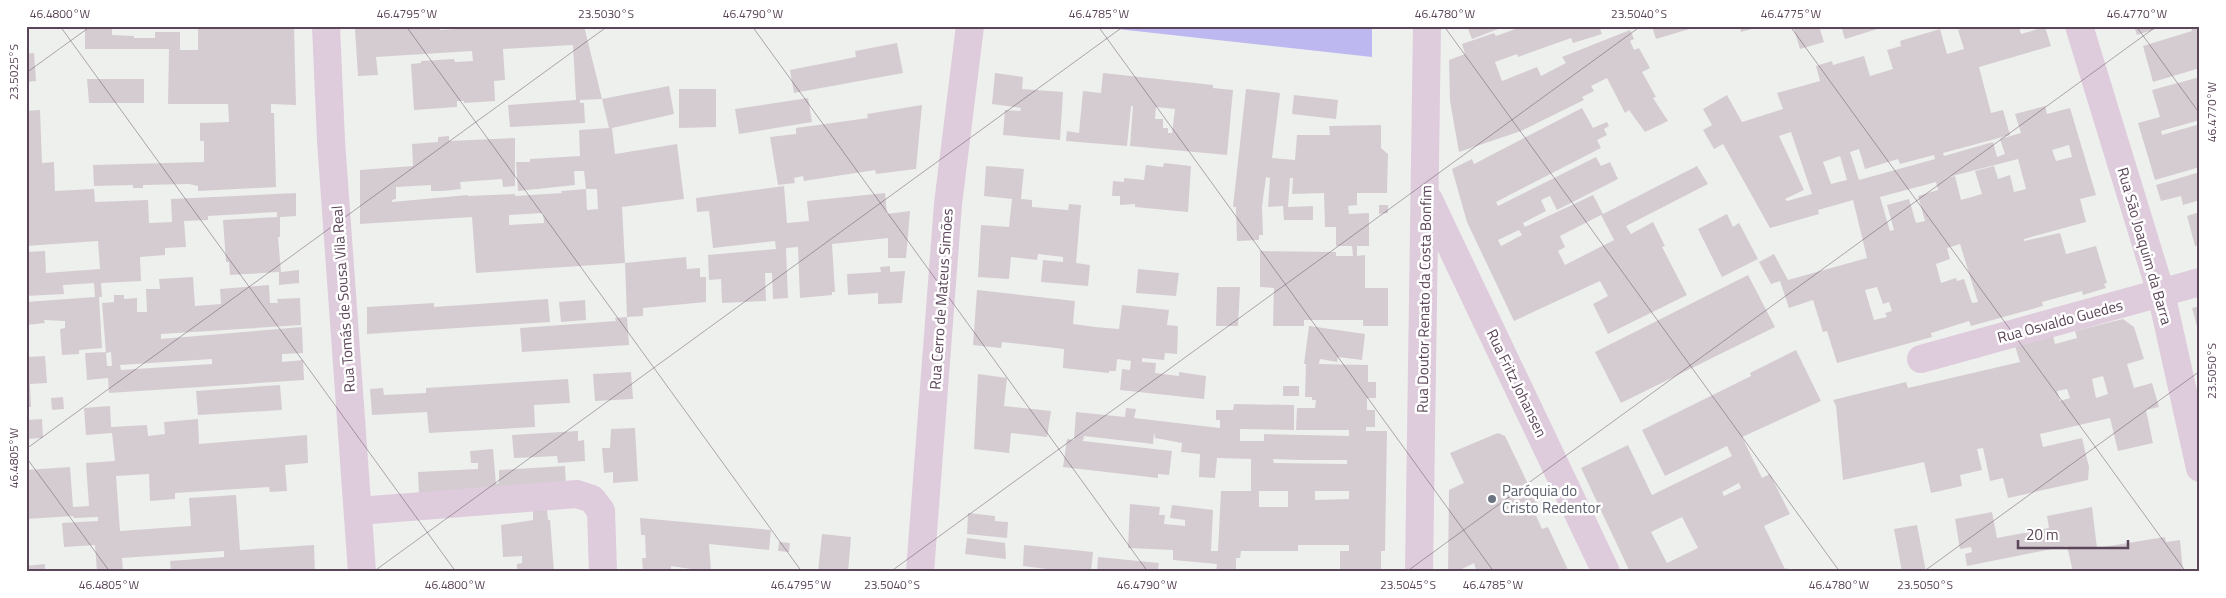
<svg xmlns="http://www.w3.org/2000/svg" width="2226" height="598" viewBox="0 0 2226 598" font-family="'Titillium Web',sans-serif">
<rect width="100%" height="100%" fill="#eef0ed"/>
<polygon fill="#bdb9f0" points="1090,26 1372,26 1372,57"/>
<g fill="#d5ccd2" fill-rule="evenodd">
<polygon points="85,26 112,26 112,35 134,36 134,38 155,38 155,32 180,32 180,50 198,50 198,26 294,26 296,105 271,104 271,113 274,113 276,187 198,191 198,186 189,184 143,185 143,188 133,188 133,185 94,186 93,165 204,162 204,141 200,141 200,123 229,122 228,104 168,104 169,49 85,49"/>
<polygon points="398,26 440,26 440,30 504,26 584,26 602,99 580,100 580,103 584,103 585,123 510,127 508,105 576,100 573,45 503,49 505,80 494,81 495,101 464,103 464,101 457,101 457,107 414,110 411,64 421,63 421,61 454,59 455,62 473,61 472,51 376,57 378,75 358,76 355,29"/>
<polygon points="1467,26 1506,26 1472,39"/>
<polygon points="1524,26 1599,26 1602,34 1573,43 1571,38 1518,57 1517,54 1495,62 1502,81 1537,67 1541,76 1566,63 1562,57 1630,30 1634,39 1630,41 1634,50 1639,48 1650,68 1642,72 1656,97 1653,98 1668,121 1645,132 1629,110 1625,113 1607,78 1591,86 1594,91 1582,97 1584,100 1521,131 1459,152 1450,101 1449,60 1465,54 1462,44 1494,33 1496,36"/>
<polygon points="1652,26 1696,26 1696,27 1656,39"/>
<polygon points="1740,26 1758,26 1758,27 1741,32"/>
<polygon points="1793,26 1819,26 1824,42 1800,49"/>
<polygon points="1841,26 1884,26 1884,27 1845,39"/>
<path d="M 1970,26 L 2019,26 L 2021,34 L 2045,27 L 2051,46 L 1979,67 L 1991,113 L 2003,110 L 2010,135 L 1943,153 L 1944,156 L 1993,142 L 1997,157 L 2005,154 L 2000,139 L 2021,133 L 2015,114 L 2045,106 L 2047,114 L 2070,108 L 2096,195 L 2080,199 L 2086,222 L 2024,239 L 2024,241 L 2060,233 L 2066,254 L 2096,246 L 2107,283 L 2104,284 L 2106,288 L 2083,295 L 2082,291 L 2042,302 L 2043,306 L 1971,326 L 1969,321 L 1931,333 L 1932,337 L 1837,363 L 1827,331 L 1823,332 L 1813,300 L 1789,308 L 1780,281 L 1771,284 L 1759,262 L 1774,254 L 1788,280 L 1867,258 L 1853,200 L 1818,210 L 1819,214 L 1770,228 L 1723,144 L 1714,149 L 1703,130 L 1712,125 L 1703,109 L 1727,95 L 1742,122 L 1783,109 L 1777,93 L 1820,81 L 1816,66 L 1832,61 L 1833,65 L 1864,56 L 1870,76 L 1893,69 L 1887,50 L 1901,46 L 1900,41 L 1940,29 L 1947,54 L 1964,49 L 1958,30 ZM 1791,132 L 1812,194 L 1787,201 L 1785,199 L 1804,190 L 1779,136 ZM 2069,145 L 2072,157 L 2056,161 L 2052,150 ZM 1859,149 L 1865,169 L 1898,159 L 1900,164 L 1934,155 L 1935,159 L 1859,180 L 1850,152 ZM 1840,156 L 1847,180 L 1831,184 L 1823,162 ZM 2018,159 L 2026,189 L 2014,192 L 2010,175 L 1998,179 L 1994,166 L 1975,171 L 1982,194 L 1961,200 L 1955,176 L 1941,179 ZM 1936,182 L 1938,190 L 1918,196 L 1925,221 L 1916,223 L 1909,199 L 1887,205 L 1894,230 L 1890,231 L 1880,197 ZM 1960,244 L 1978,302 L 1972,303 L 1964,279 L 1957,281 L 1956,278 L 1941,283 L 1936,264 L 1950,259 L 1947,248 ZM 1877,287 L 1883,304 L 1889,302 L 1892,311 L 1885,313 L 1887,317 L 1874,320 L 1865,290 Z"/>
<polygon points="2134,26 2162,26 2162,27 2137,35"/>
<polygon points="2191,26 2200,26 2200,68 2153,82 2143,46 2192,31"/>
<polygon points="897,43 903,73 794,93 790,70 856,57 855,51"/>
<polygon points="34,53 36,81 26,82 26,54"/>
<polygon points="995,73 1023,77 1022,89 1063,92 1060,140 1003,135 1005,110 1020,111 1021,108 992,104"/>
<path d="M 1103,73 L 1213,85 L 1213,88 L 1233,90 L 1227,155 L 1130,146 L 1133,106 L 1131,106 L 1127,146 L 1066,141 L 1067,131 L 1079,133 L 1083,91 L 1101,93 ZM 1156,107 L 1175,109 L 1172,133 L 1168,133 L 1168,128 L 1163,128 L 1163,119 L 1155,119 Z"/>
<polygon points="2200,77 2200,120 2161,131 2162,135 2200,124 2200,167 2155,180 2138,123 2160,117 2152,90"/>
<polygon points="87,79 144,79 144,103 89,103"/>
<path d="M 669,86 L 674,114 L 612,128 L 615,154 L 677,144 L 684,199 L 622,207 L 625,263 L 476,273 L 472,217 L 360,224 L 360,170 L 413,166 L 412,144 L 438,142 L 438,137 L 449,136 L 449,141 L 515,138 L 515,186 L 503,187 L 502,179 L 460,182 L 461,189 L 443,191 L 431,191 L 431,185 L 396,187 L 396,199 L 392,200 L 392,202 L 468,195 L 468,196 L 515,194 L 515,196 L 562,193 L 561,191 L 586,189 L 587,210 L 598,209 L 597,189 L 586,189 L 584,171 L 574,171 L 575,185 L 518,191 L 516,162 L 530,162 L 530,159 L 580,156 L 579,130 L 609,128 L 602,99 ZM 543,213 L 544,223 L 509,225 L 509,215 Z"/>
<polygon points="679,89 716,89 716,127 679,128"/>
<polygon points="1246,89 1280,93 1272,158 1295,160 1297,135 1330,135 1329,126 1381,125 1381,148 1388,154 1387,193 1357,193 1357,205 1348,206 1349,214 1369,213 1369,246 1357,246 1357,256 1365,255 1365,288 1388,288 1388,326 1363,326 1363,320 1304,320 1304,326 1273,326 1274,288 1260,287 1260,251 1336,252 1336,256 1353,256 1352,246 1336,246 1336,227 1325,227 1324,193 1292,194 1293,178 1290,178 1288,207 1313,206 1313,220 1284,220 1283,206 1268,207 1270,178 1266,177 1262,207 1263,235 1259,235 1259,240 1237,241 1236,207 1233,207"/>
<polygon points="1294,95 1338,100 1336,119 1292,114"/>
<polygon points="808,98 812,122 739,134 735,109"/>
<polygon points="922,105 916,169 876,174 875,170 804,181 803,176 794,178 795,183 778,185 770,137 796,134 796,128 868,118 867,114"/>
<path d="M 1582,108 L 1593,128 L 1607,122 L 1609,126 L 1604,129 L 1607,135 L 1597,140 L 1601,148 L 1496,202 L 1498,206 L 1596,157 L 1601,166 L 1610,162 L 1618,179 L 1557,210 L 1550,196 L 1541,200 L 1546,211 L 1523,223 L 1525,227 L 1593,195 L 1603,214 L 1697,166 L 1708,184 L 1626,226 L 1631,234 L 1653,222 L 1665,246 L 1662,247 L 1687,295 L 1608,334 L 1593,304 L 1608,296 L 1600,281 L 1514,321 L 1467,222 L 1452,169 L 1472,159 L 1474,164 ZM 1601,215 L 1614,240 L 1565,265 L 1558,251 L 1565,247 L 1560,236 ZM 1519,230 L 1522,235 L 1501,246 L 1498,240 Z"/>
<polygon points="40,110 42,163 54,162 55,191 94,189 95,202 148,200 149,223 172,222 171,199 296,193 296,216 280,217 280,237 278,237 281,272 299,270 299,283 279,285 279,272 230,275 229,262 226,262 223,220 277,217 277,212 208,216 208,220 184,221 186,247 165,248 165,255 140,257 141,281 101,283 102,297 99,297 102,348 79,350 79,354 62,355 60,329 65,328 65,321 44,320 45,323 26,325 26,302 95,297 94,283 63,285 64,294 26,296 26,252 45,251 46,273 100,269 98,241 26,246 26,111"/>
<polygon points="1164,163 1191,166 1188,212 1135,207 1135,204 1120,205 1120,196 1112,196 1113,181 1124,182 1124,178 1144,180 1146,165 1163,167"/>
<polygon points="986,166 1024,169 1021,199 1032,200 1032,207 1068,210 1069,204 1081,205 1076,263 1090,265 1088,286 1041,282 1043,260 1063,262 1063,257 1038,254 1037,260 1011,257 1009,279 978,277 981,225 1009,227 1012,199 984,196"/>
<polygon points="2200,172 2200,200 2183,205 2181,196 2161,201 2156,185"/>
<polygon points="784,186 787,223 809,221 807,201 885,193 887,214 910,211 906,258 888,258 888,238 832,244 835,292 832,292 832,295 800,298 798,247 786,248 788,298 773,299 772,273 765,273 766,301 722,303 721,279 709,280 708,255 776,249 775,241 713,248 709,211 697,212 696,198"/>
<polygon points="1379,205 1388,205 1388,213 1379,214"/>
<polygon points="2200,212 2200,245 2195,246 2187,216"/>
<polygon points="1727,214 1733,227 1739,223 1758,259 1722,277 1698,229"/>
<polygon points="686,257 687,269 700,268 700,277 706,277 706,302 643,308 643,316 627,317 629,345 522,352 520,328 616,321 615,318 627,317 625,263"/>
<polygon points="890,266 890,272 905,271 902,303 878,304 878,293 848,295 847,274 881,272 880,267"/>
<polygon points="1138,269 1179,273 1176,296 1136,293"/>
<polygon points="1748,275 1775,327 1621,403 1595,352"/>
<path d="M 193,277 L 195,306 L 221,304 L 220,289 L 269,285 L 270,303 L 278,303 L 277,299 L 300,298 L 301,325 L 161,334 L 161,339 L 302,327 L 303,353 L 282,354 L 282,362 L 303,360 L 304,380 L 109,393 L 108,378 L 87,380 L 85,353 L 106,352 L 107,366 L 112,366 L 111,352 L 106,353 L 102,303 L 114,302 L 114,295 L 124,295 L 124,299 L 137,298 L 137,312 L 147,312 L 146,289 L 160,289 L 159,279 ZM 212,359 L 212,364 L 121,370 L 120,365 Z"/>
<polygon points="1217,287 1240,287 1238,326 1216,326"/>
<polygon points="977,290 1075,301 1073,324 1095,327 1119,329 1122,305 1169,310 1167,325 1178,326 1177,354 1165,353 1164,360 1142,358 1142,362 1156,363 1155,373 1179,376 1179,372 1206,376 1204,399 1120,390 1122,369 1130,370 1131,361 1117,359 1116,371 1109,371 1109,373 1063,368 1064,349 1002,342 1001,348 973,345"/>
<polygon points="548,299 550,322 367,334 367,307 434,303 434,307"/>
<polygon points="585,300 586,320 561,322 559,302"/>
<polygon points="2200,306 2200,334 2199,334 2192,308"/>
<path d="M 2123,319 L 2134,327 L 2144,359 L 2127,364 L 2134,388 L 2152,383 L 2159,407 L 2146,410 L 2153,443 L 2118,451 L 2110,418 L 2040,434 L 2043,447 L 2082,438 L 2089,467 L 2088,480 L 2008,498 L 2003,478 L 1990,481 L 1983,448 L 1977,449 L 1982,470 L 1960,475 L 1962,486 L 1931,493 L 1924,462 L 1843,480 L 1836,406 L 1833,400 L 1906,382 L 1908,388 L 2020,362 L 2015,346 L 2053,336 L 2055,344 L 2077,338 L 2075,331 ZM 2103,376 L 2108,394 L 2096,398 L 2092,379 ZM 2067,389 L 2070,398 L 2060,401 L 2057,391 Z"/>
<path d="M 1309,326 L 1365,334 L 1362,360 L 1338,357 L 1337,362 L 1320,359 L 1319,364 L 1368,365 L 1368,382 L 1376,382 L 1376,398 L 1367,398 L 1367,410 L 1375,410 L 1375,427 L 1366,427 L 1366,431 L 1387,431 L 1385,551 L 1381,551 L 1381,572 L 1340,572 L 1340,551 L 1349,551 L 1349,545 L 1298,545 L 1298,551 L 1241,551 L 1240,558 L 1236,558 L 1236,572 L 1216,572 L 1217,564 L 1173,560 L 1173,550 L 1128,548 L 1130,504 L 1160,507 L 1159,515 L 1165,515 L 1164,524 L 1185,526 L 1185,520 L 1170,518 L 1172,505 L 1213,510 L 1211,551 L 1218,551 L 1221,491 L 1251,491 L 1251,459 L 1217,458 L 1215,478 L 1199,477 L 1200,454 L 1181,452 L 1182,443 L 1155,438 L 1154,432 L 1153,444 L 1084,436 L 1083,441 L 1172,451 L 1169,475 L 1158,474 L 1158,478 L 1063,467 L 1067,439 L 1074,440 L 1076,412 L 1125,417 L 1126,408 L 1136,409 L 1134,418 L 1220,428 L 1220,420 L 1216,420 L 1216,410 L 1233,410 L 1234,404 L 1294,405 L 1294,430 L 1240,429 L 1240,441 L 1264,441 L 1264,434 L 1349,436 L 1349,430 L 1296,430 L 1297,408 L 1315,408 L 1316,400 L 1312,400 L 1312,397 L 1305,397 L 1306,364 L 1304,364 ZM 1273,459 L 1300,460 L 1347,460 L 1347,464 L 1274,463 ZM 1259,491 L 1288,491 L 1288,507 L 1259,507 ZM 1315,491 L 1349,491 L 1349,499 L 1315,500 Z"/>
<path d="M 1796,350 L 1821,401 L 1742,437 L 1762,478 L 1770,474 L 1790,514 L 1764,526 L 1785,569 L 1787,568 L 1789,572 L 1630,572 L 1581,468 L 1628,445 L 1652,495 L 1732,456 L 1727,446 L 1665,476 L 1642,430 L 1751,376 L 1750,373 ZM 1739,483 L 1741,488 L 1724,496 L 1722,492 ZM 1682,517 L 1698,548 L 1667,563 L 1651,532 Z"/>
<polygon points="45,356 47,383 30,384 31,407 26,407 28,357"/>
<polygon points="631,372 633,399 595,401 593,374"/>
<polygon points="978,374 1007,378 1004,406 1051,411 1047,437 1011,433 1009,453 974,449"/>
<polygon points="568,379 570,403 534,405 535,427 429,433 427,412 372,415 370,389 383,388 384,395 426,393 426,388"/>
<polygon points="280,385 282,410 198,415 196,391"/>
<rect x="1283" y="386" width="16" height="10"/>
<polygon points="63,397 64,409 52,410 51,398"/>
<polygon points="110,406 111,427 147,425 148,436 165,434 164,422 198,419 199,444 307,435 308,463 285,465 287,491 270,492 269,487 175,493 175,499 150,501 149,474 116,476 120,531 191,526 189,498 236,495 240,550 314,545 315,572 171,572 170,561 224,557 224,551 122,558 123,572 97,572 95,545 64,547 62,523 98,521 98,517 74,518 73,516 26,519 26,470 70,467 73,507 89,506 86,463 115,461 112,433 86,435 84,408"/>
<polygon points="42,419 43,438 26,439 26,420"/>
<polygon points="635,428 638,481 613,483 613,472 604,473 602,448 610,448 611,429"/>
<polygon points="578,431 578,441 584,440 585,461 558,463 557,456 514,458 512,435"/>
<polygon points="1498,433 1505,436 1540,509 1534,511 1542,529 1548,527 1569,572 1473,572 1476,570 1474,563 1456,572 1448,572 1449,490 1464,483 1450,453"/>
<polygon points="493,449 496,484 499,483 499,470 565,466 566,486 419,494 418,472 478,469 478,463 471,463 470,451"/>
<polygon points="2092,507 2097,548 2165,537 2166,542 2180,540 2183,572 2073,572 2067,546 1967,566 1965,554 1972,552 1971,547 1960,549 1955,519 1992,512 1997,538 2049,528 2047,516"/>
<polygon points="547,510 548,520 550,520 554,572 517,572 517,564 522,563 522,556 503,557 501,525 533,520 533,511"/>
<polygon points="968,513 995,516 995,521 1008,522 1007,538 967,534"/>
<polygon points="640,518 771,530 769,550 709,544 711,572 671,566 671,572 643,572 642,558 646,558 645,535 641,535"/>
<polygon points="1917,525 1926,572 1902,572 1894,529"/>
<polygon points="822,534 851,537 848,572 818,572"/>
<polygon points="967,538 1005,543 1006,559 965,554"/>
<polygon points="779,542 790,543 789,552 778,551"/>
<polygon points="1024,545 1093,552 1091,572 1047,572 1047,569 1023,566"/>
<polygon points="1098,557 1159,563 1158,570 1167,572 1097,572"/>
<polygon points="45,564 45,572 26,572 26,566"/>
</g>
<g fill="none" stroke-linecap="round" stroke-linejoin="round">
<g stroke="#decbdc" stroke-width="28">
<polyline points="326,26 331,141 362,572"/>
<polyline points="2079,26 2161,293 2200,468"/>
<polyline points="1429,200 1606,572"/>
<polyline points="1921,359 2200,282"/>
<polyline points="358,511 577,494 592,499 601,511 603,572"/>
<polyline points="920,572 948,204 970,26"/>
<polyline points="1419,572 1427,26"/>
</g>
</g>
<path fill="none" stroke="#5b4558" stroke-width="1" stroke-opacity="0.45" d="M 60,26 L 456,572M 406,26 L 802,572M 752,26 L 1148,572M 1098,26 L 1494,572M 1444,26 L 1840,572M 1790,26 L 2186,572M 2136,26 L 2200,114M 26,73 L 91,26M 26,449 L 608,26M 26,457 L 110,572M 373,572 L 1124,26M 890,572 L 1641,26M 1406,572 L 2157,26M 1923,572 L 2200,371"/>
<circle fill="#6b7280" stroke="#fff" stroke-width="2" cx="1492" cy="499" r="5"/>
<g text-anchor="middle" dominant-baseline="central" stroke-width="5" stroke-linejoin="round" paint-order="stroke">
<g font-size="15" fill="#5b4558" stroke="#fff">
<text transform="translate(2145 246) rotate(74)">Rua São Joaquim da Barra</text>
<text transform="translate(343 299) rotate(-94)">Rua Tomás de Sousa Vila Real</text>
<text transform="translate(941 299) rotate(-86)">Rua Cerro de Mateus Simões</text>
<text transform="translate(1424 299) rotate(-89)">Rua Doutor Renato da Costa Bonfim</text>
<text transform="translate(2060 321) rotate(-15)">Rua Osvaldo Guedes</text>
<text transform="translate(1517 383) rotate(64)">Rua Fritz Johansen</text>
</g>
<g font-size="15" fill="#5b616d" stroke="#fff" text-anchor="start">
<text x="1502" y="490">Paróquia do<tspan x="1502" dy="17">Cristo Redentor</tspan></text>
</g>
</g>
<rect width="2226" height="598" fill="none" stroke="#ffffff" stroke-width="55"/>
<path d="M2018 540v8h110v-8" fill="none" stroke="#5b4558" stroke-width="2.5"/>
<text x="2026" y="540" font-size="15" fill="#5b4558" stroke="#ffffff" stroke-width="4" paint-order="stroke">20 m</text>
<rect x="28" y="28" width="2170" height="542" fill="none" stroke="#5b4558" stroke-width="2"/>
<g font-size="12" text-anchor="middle" fill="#5b4558">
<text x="60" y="18">46.4800°W</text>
<text x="407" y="18">46.4795°W</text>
<text x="606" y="18">23.5030°S</text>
<text x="753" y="18">46.4790°W</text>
<text x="1099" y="18">46.4785°W</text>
<text x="1445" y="18">46.4780°W</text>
<text x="1639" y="18">23.5040°S</text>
<text x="1791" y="18">46.4775°W</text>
<text x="2137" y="18">46.4770°W</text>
<text transform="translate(14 72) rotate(-90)" y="4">23.5025°S</text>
<text transform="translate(2212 112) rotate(-90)" y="4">46.4770°W</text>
<text transform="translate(2212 371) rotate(-90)" y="4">23.5050°S</text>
<text transform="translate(14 458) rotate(-90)" y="4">46.4805°W</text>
<text x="109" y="589">46.4805°W</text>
<text x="455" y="589">46.4800°W</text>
<text x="801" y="589">46.4795°W</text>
<text x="892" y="589">23.5040°S</text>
<text x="1147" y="589">46.4790°W</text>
<text x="1408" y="589">23.5045°S</text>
<text x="1493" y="589">46.4785°W</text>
<text x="1839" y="589">46.4780°W</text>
<text x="1925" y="589">23.5050°S</text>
</g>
</svg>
